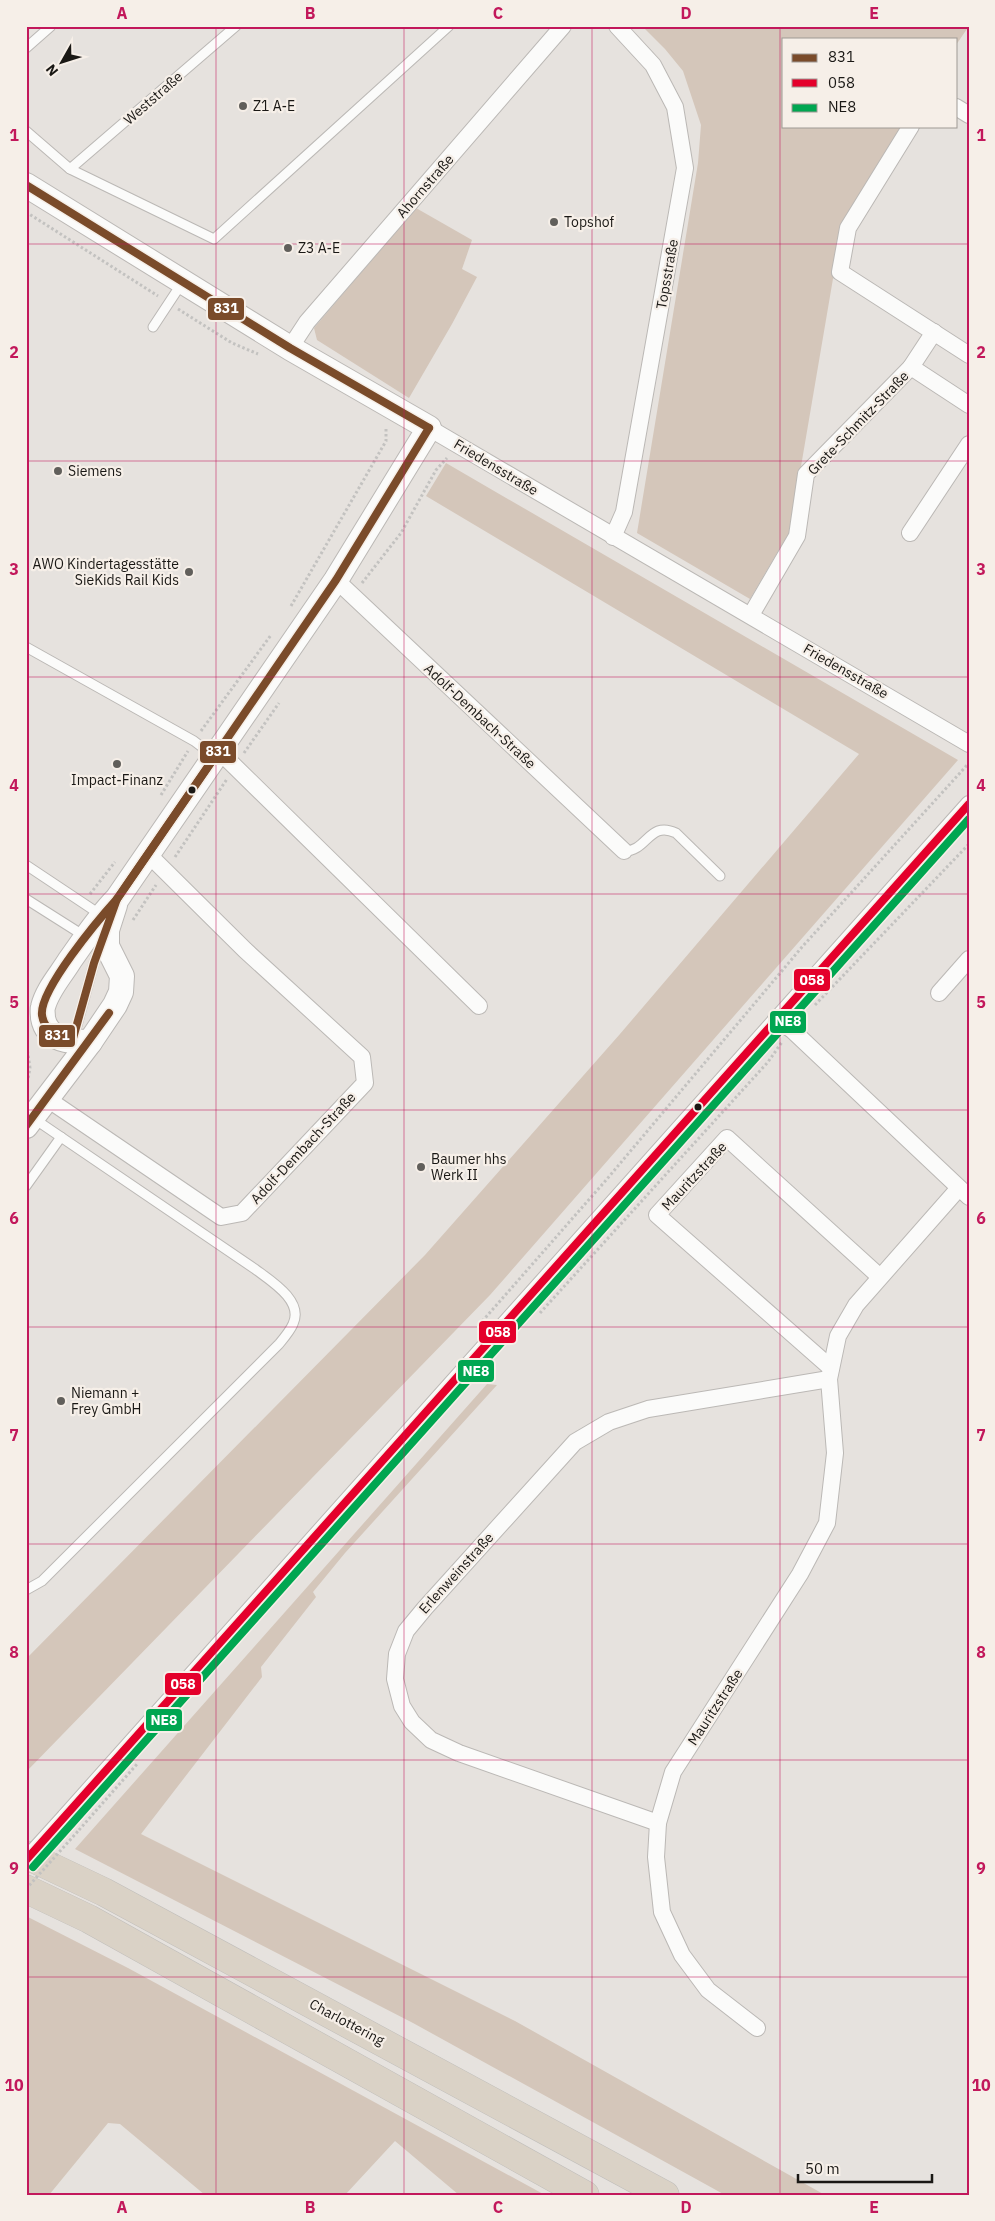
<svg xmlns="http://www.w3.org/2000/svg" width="995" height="2221" viewBox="0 0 995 2221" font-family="'IBM Plex Sans',sans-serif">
<rect width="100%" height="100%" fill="#e6e2de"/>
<g fill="#d4c6ba">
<polygon points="642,26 969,26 956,45 956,39 784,39 784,126 904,126 843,220 790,531 750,599 637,533 698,163 701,125 683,71 665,49"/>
<polygon points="416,208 472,240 462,269 477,277 452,324 409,398 317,340 314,328"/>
<polygon points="446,463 958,760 490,1295 26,1772 26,1659 425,1255 620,1034 859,754 426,496"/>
<polygon points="487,1384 497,1385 345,1553 313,1592 316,1597 261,1667 262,1677 141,1834 515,2021 825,2195 725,2195 413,2023 75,1849"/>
<polygon points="26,1916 128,1968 545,2195 459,2195 395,2141 345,2195 205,2195 120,2124 108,2123 49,2195 26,2195"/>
</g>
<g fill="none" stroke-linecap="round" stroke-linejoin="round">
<defs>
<g id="service">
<polyline points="26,48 51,26"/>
<polyline points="26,131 70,169 214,239 449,26"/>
<polyline points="70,169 236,26"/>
<polyline points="153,327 182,283"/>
<polyline points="26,647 194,741 215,757"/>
<path d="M 624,851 C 647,852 649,820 676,833 L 720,876"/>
<polyline points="26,865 101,915"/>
<polyline points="26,899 86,937"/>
<polyline points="73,1040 94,963 101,944"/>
<polyline points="26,1186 61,1137"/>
<path d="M 26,1590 L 42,1581 L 279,1344 C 284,1338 290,1331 293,1324 C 304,1301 271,1281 255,1269 L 33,1118"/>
</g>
<g id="minor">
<polyline points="956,107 969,115"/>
<polyline points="911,126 848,228 840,272 969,355"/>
<polyline points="290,348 307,322 563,26"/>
<polyline points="911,367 969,405"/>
<polyline points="429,428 969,744"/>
<polyline points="910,533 969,444"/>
<polyline points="613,537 624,512 685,168 675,107 653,65 617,26"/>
<polyline points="336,580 624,851"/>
<polyline points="751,615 797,536 806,474 911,367 934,332"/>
<polyline points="219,751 479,1006"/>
<polyline points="939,993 969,959"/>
<polyline points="776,1019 792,1030 969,1197"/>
<polyline points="46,1098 221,1217 242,1213 365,1083 362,1057 245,950 148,854"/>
<polyline points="831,1368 657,1215 727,1138 880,1277"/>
<polyline points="65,1817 969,804"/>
<polyline points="658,1823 459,1753 431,1740 412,1722 402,1706 395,1679 397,1654 406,1631 425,1608 575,1442 609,1422 648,1409 829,1379"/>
<polyline points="757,2028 708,1990 682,1955 662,1912 656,1857 658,1823 673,1772 800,1574 827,1523 835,1453 829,1379 838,1336 856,1305 959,1188"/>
</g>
<g id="secondary">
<path d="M 26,185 L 290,348 L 429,428 L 336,580 L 117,899 C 99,917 85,939 70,960 C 61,975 47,990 43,1007 C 42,1010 43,1014 43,1018 C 47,1041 71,1042 90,1042"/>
<polyline points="26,1126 90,1042 115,1005 121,992 122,976 107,946 107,930 115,905"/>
</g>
<g id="trunk">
<polyline points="26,1855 104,1892 665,2195"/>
<polyline points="26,1889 89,1919 585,2195"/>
</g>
</defs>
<use href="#service" stroke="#bbb8b5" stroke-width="11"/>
<use href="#minor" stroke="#bbb8b5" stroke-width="18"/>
<use href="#secondary" stroke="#bbb8b5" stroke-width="26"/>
<use href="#trunk" stroke="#c0bebb" stroke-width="29"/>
<g stroke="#c3c2c0" stroke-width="3" stroke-dasharray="2.5 2.5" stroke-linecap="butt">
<polyline points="26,212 158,296"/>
<polyline points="178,309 232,343 258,354"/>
<polyline points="362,583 401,533 436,470 447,458"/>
<polyline points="291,606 386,441 386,428"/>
<polyline points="201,731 271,635"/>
<polyline points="244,753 279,703"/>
<polyline points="161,795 188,751"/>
<polyline points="175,857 227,779"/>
<polyline points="90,894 115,862"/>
<polyline points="133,920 156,885"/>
<polyline points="815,1005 969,844"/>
<polyline points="26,1041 30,1068 26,1090"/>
<polyline points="540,1313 768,1062 782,1042"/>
<polyline points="479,1325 607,1179 802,947 969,763"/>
<polyline points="79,1830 138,1763"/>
</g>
<use href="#service" stroke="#fbfbfa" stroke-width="9"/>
<use href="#minor" stroke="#fbfbfa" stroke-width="16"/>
<use href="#secondary" stroke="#fbfbfa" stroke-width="24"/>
<use href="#trunk" stroke="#dad2c6" stroke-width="28"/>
<defs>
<polyline id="minor-bridge" points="26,1860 65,1817"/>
</defs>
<use href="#minor-bridge" stroke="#bbb8b5" stroke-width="18" stroke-linecap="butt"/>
<polyline stroke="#c3c2c0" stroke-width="3" stroke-dasharray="2.5 2.5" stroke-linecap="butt" points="26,1889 79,1830"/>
<use href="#minor-bridge" stroke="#fbfbfa" stroke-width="16"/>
<defs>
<g id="bus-1">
<polyline points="26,185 290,348 429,428"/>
<path d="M 117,899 L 94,963 L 72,1042 C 59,1038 44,1031 42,1015 C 39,990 99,919 117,899 Z"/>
<polyline points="117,899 336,580 429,428"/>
<polyline points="117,899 219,751"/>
<polyline points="26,1126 109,1013"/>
</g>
<polyline id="bus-2" points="26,1860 969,804"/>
<polyline id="bus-3" points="33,1867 969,819"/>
</defs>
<use href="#bus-1" stroke="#f6efe8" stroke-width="11"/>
<use href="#bus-2" stroke="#f6efe8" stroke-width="11"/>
<use href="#bus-3" stroke="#f6efe8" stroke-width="11"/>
<use href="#bus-1" stroke="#7a4b2a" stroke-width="8"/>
<use href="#bus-2" stroke="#e4002b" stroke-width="8"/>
<use href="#bus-3" stroke="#00a651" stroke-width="8"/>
</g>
<path fill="none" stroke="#c2185b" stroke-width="1" stroke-opacity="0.55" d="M 216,26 L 216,2195M 404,26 L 404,2195M 592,26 L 592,2195M 780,26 L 780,2195M 26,244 L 969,244M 26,461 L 969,461M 26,677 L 969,677M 26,894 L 969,894M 26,1110 L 969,1110M 26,1327 L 969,1327M 26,1544 L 969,1544M 26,1760 L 969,1760M 26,1977 L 969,1977"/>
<g fill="#615f5b" stroke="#f6efe8" stroke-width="2">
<circle cx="243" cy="106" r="5"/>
<circle cx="554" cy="222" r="5"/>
<circle cx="288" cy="248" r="5"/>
<circle cx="58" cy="471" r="5"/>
<circle cx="189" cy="572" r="5"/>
<circle cx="117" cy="764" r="5"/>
<circle cx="421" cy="1167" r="5"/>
<circle cx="61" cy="1401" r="5"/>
</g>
<g fill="#1a1815" stroke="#f6efe8" stroke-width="2">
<circle cx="192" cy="790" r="4.5"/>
<circle cx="698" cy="1107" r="4.5"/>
</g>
<g text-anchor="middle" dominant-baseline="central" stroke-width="4.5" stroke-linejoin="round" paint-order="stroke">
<g font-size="14" fill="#1a1815" stroke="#f6efe8">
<text transform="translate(153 98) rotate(-41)">Weststraße</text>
<text transform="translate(425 186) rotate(-49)">Ahornstraße</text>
<text transform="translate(667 274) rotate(-80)">Topsstraße</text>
<text transform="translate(858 423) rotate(-46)">Grete-Schmitz-Straße</text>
<text transform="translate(496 467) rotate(31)">Friedensstraße</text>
<text transform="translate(846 671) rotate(30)">Friedensstraße</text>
<text transform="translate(480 716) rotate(43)">Adolf-Dembach-Straße</text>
<text transform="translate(303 1148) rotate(-47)">Adolf-Dembach-Straße</text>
<text transform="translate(694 1176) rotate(-47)">Mauritzstraße</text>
<text transform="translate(456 1573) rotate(-48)">Erlenweinstraße</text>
<text transform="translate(715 1707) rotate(-57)">Mauritzstraße</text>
<text transform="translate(347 2022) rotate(28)">Charlottering</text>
</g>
<g font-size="14" fill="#1a1815" stroke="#f6efe8" text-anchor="start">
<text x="253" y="106">Z1 A-E</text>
<text x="564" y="222">Topshof</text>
<text x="298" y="248">Z3 A-E</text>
<text x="68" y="471">Siemens</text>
<text x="179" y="564" text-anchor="end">AWO Kindertagesstätte<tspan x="179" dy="16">SieKids Rail Kids</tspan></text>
<text x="117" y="780" text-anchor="middle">Impact-Finanz</text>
<text x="431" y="1159">Baumer hhs<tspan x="431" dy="16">Werk II</tspan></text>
<text x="71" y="1393">Niemann +<tspan x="71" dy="16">Frey GmbH</tspan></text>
</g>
</g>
<g stroke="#f6efe8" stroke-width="2">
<rect x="207" y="297" width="38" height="24" rx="5" fill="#7a4b2a"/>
<rect x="199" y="740" width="38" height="24" rx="5" fill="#7a4b2a"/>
<rect x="793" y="968" width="38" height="24" rx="5" fill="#e4002b"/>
<rect x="769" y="1010" width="38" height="24" rx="5" fill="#00a651"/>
<rect x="38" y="1024" width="38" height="24" rx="5" fill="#7a4b2a"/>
<rect x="478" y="1320" width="39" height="24" rx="5" fill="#e4002b"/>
<rect x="457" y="1359" width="38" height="24" rx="5" fill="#00a651"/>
<rect x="164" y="1672" width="38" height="24" rx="5" fill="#e4002b"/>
<rect x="145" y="1708" width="38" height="24" rx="5" fill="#00a651"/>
</g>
<g font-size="14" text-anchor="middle" font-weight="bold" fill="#fff">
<text x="226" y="313">831</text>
<text x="218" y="756">831</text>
<text x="812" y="985">058</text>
<text x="788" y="1026">NE8</text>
<text x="57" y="1040">831</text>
<text x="498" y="1337">058</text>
<text x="476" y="1376">NE8</text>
<text x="183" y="1689">058</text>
<text x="164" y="1725">NE8</text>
</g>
<rect width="995" height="2221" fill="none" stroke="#f6efe8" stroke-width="55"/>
<rect x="782" y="38" width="175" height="90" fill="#f6efe8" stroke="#9e9994"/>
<rect x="792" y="54" width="25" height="8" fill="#7a4b2a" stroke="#9e9994"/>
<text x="828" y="62" font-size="15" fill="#1a1815">831</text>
<rect x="792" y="79" width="25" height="8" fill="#e4002b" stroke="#9e9994"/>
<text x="828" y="88" font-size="15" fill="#1a1815">058</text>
<rect x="792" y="104" width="25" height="8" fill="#00a651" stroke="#9e9994"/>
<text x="828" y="112" font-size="15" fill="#1a1815">NE8</text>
<g transform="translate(62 62) rotate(231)" stroke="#f6efe8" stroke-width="4" paint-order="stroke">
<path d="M0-4L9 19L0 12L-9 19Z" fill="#1a1815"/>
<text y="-8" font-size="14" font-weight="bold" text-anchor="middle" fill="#1a1815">N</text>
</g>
<path d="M798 2174v8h134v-8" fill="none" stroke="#1a1815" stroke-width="2.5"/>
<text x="805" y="2174" font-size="15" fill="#1a1815" stroke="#f6efe8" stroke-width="4" paint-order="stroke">50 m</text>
<rect x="28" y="28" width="940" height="2166" fill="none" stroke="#c2185b" stroke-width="2"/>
<g font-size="16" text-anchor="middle" font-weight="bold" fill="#c2185b">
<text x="122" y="19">A</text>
<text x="310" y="19">B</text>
<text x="498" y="19">C</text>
<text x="686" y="19">D</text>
<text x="874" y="19">E</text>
<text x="14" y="141">1</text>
<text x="981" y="141">1</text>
<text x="14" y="358">2</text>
<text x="981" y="358">2</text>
<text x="14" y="575">3</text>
<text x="981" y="575">3</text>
<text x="14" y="791">4</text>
<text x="981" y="791">4</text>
<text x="14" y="1008">5</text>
<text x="981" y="1008">5</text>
<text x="14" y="1224">6</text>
<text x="981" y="1224">6</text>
<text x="14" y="1441">7</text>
<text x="981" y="1441">7</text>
<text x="14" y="1658">8</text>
<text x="981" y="1658">8</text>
<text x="14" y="1874">9</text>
<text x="981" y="1874">9</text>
<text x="14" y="2091">10</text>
<text x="981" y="2091">10</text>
<text x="122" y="2213">A</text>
<text x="310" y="2213">B</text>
<text x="498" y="2213">C</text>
<text x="686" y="2213">D</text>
<text x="874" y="2213">E</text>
</g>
</svg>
